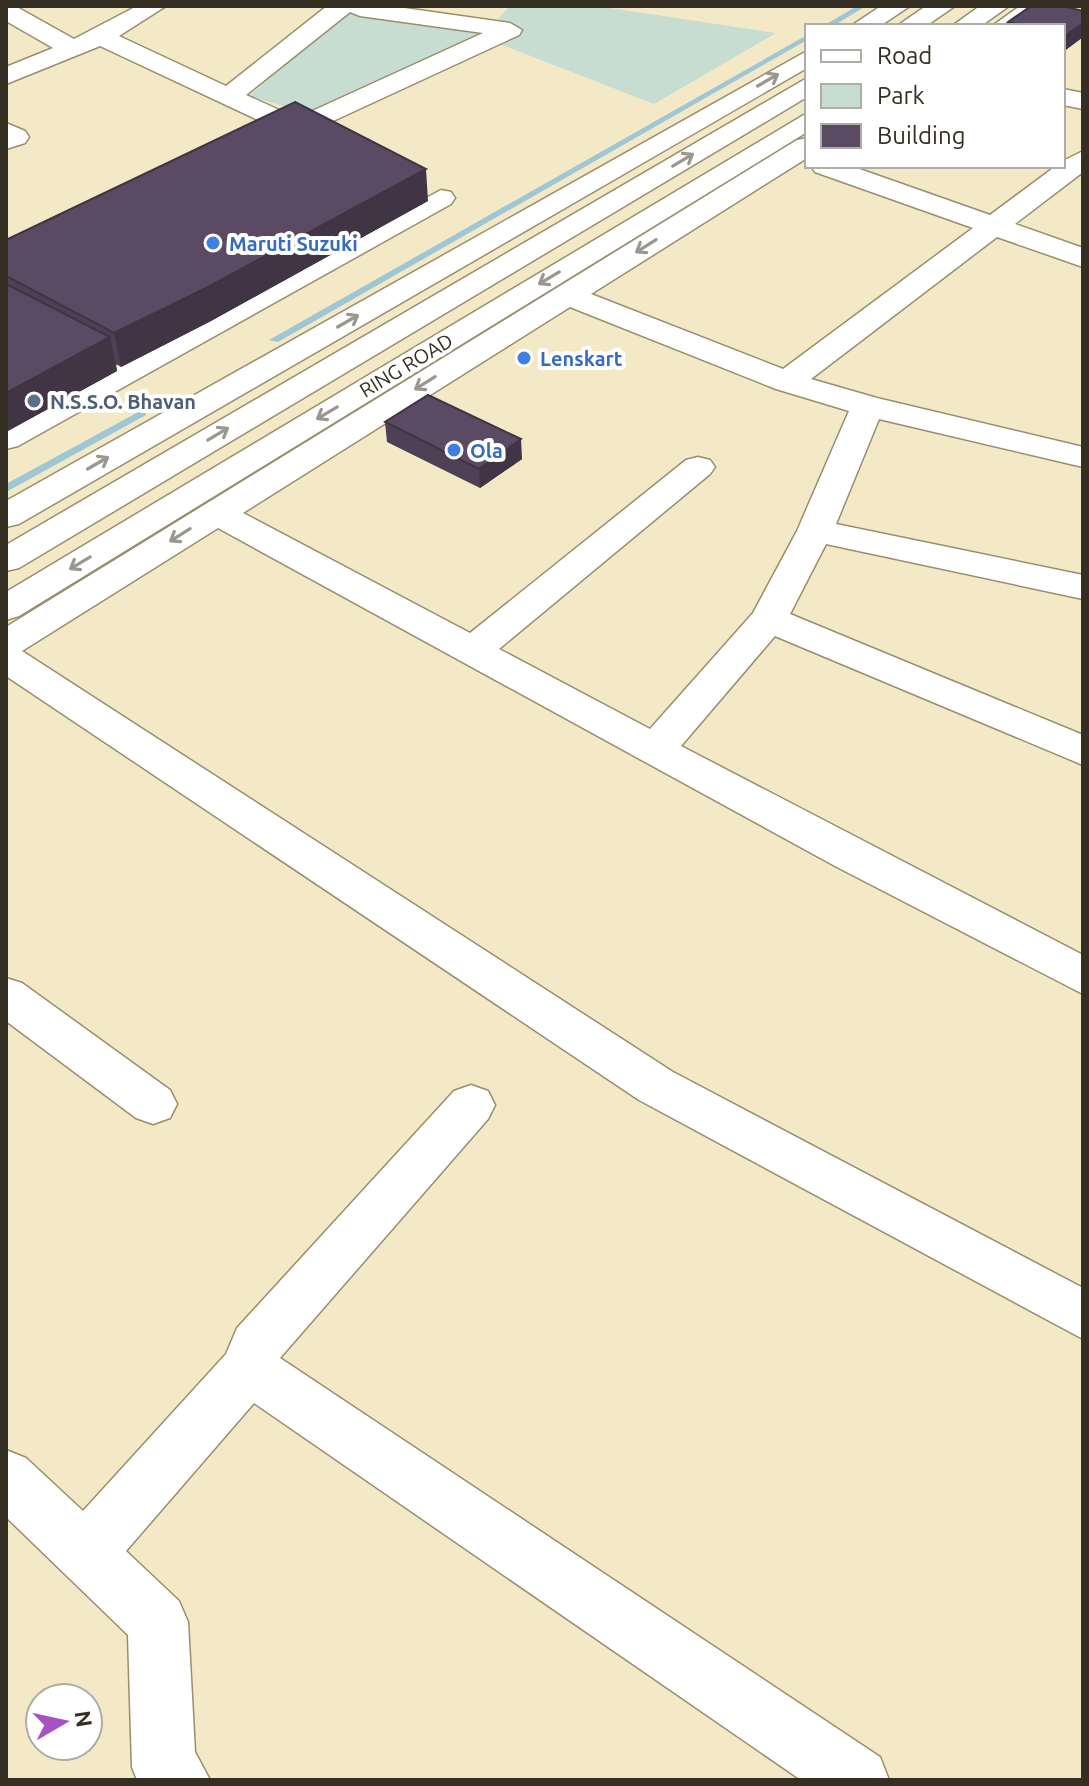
<svg xmlns="http://www.w3.org/2000/svg" width="1089" height="1786" viewBox="0 0 1089 1786" font-family="Ubuntu,sans-serif">
<rect width="100%" height="100%" fill="#f4e9c7"/>
<g fill="#c7ddd1">
<polygon points="510,6 597,6 776,33 654,104 492,41 514,29 498,19"/>
<polygon points="349,11 493,31 314,115 249,96"/>
</g>
<g fill="none" stroke-linecap="round" stroke-linejoin="round">
<g fill="#9fc6d5" fill-rule="evenodd">
<polygon points="857,6 866,6 833,26 823,26"/>
<polygon points="807,35 807,40 278,342 269,340"/>
<polygon points="142,410 146,411 146,415 6,492 6,484"/>
</g>
<defs>
<g id="minor">
<path d="M 6,6 L 15,6 L 74,39 L 137,6 L 166,6 L 119,36 L 226,86 L 327,6 L 390,6 L 510,23 L 522,30 L 519,35 L 318,128 L 327,136 L 323,142 L 314,144 L 296,138 L 268,149 L 259,147 L 255,141 L 275,128 L 100,46 L 6,84 L 6,67 L 53,48 L 6,21 ZM 350,12 L 360,16 L 483,33 L 297,118 L 246,95 Z"/>
<polygon points="881,6 910,6 880,26 851,26"/>
<polygon points="1020,6 1049,6 1021,26 992,26"/>
<polygon points="807,51 807,68 19,524 6,527 6,501"/>
<polygon points="1063,89 1083,93 1083,109 1063,105"/>
<polygon points="6,123 25,131 29,137 25,143 6,149"/>
<path d="M 807,138 L 807,158 L 591,294 L 783,369 L 973,228 L 815,172 L 811,166 L 851,166 L 990,215 L 1056,166 L 1063,166 L 1063,161 L 1083,151 L 1083,172 L 1015,224 L 1083,248 L 1083,267 L 997,237 L 811,379 L 877,398 L 1083,447 L 1083,467 L 879,419 L 836,524 L 1083,575 L 1083,599 L 826,544 L 790,614 L 1083,735 L 1083,765 L 775,636 L 681,746 L 1083,955 L 1083,994 L 835,866 L 218,528 L 22,651 L 673,1072 L 1083,1288 L 1083,1339 L 639,1100 L 6,676 L 6,627 L 797,140 ZM 570,307 L 776,389 L 849,411 L 797,531 L 753,613 L 650,729 L 499,649 L 710,474 L 715,467 L 710,460 L 698,457 L 686,460 L 470,633 L 243,513 Z"/>
<polygon points="441,190 451,192 455,198 451,204 18,446 6,449 6,425"/>
<polygon points="6,978 22,983 170,1090 177,1104 170,1118 153,1124 136,1118 6,1021"/>
<polygon points="471,1085 488,1091 495,1105 488,1119 280,1358 880,1757 889,1780 801,1780 254,1403 126,1551 179,1601 188,1622 195,1752 210,1780 137,1780 132,1767 128,1635 6,1517 6,1450 26,1458 83,1511 226,1354 237,1328 454,1091"/>
</g>
<g id="highway">
<polygon points="926,6 955,6 926,26 897,26"/>
<polygon points="980,6 1009,6 981,26 952,26"/>
<polygon points="807,78 807,97 19,568 6,571 6,545"/>
<polygon points="807,113 807,132 19,616 6,620 6,592"/>
</g>
</defs>
<use href="#minor" stroke="#988e6e" stroke-width="3"/>
<use href="#highway" stroke="#988e6e" stroke-width="3"/>
<use href="#minor" fill="#fff" fill-rule="evenodd"/>
<use href="#highway" fill="#fff" fill-rule="evenodd"/>
</g>
<g fill="#4e4055">
<polygon points="1083,11 1083,37 1063,52 1063,26 1007,26 1008,22"/>
<polygon points="428,201 211,321 121,367 116,364 117,371 6,432 6,240"/>
<polygon points="385,422 522,459 480,488 387,442"/>
</g>
<g fill="#403445">
<polygon points="1083,23 1083,37 1063,52 1063,37"/>
<polygon points="426,169 428,201 211,321 121,367 114,333"/>
<polygon points="110,337 117,371 6,432 6,393"/>
<polygon points="521,439 522,459 480,488 479,469"/>
</g>
<g fill="#5b4a63" stroke="#403445" stroke-width="2">
<polygon points="1031,6 1063,6 1083,11 1083,23 1063,37 1063,26 1024,26 1008,22"/>
<polygon points="295,102 426,169 206,288 114,333 6,276 6,240"/>
<polygon points="6,284 110,337 6,393"/>
<polygon points="428,395 521,439 479,469 385,422"/>
</g>
<defs><path id="oneway-shaft" d="M-6 0H5M1.5-3L5.5 0L1.5 3" fill="none" stroke-width="1.6" stroke-linecap="round" stroke-linejoin="round" transform="scale(2)"/></defs>
<g stroke="#9a9790">
<use href="#oneway-shaft" transform="translate(768 80) rotate(-30)"/>
<use href="#oneway-shaft" transform="translate(683 160) rotate(-31)"/>
<use href="#oneway-shaft" transform="translate(646 246) rotate(148)"/>
<use href="#oneway-shaft" transform="translate(549 278) rotate(149)"/>
<use href="#oneway-shaft" transform="translate(348 321) rotate(-30)"/>
<use href="#oneway-shaft" transform="translate(425 383) rotate(148)"/>
<use href="#oneway-shaft" transform="translate(327 413) rotate(149)"/>
<use href="#oneway-shaft" transform="translate(218 434) rotate(-31)"/>
<use href="#oneway-shaft" transform="translate(98 463) rotate(-30)"/>
<use href="#oneway-shaft" transform="translate(180 535) rotate(148)"/>
<use href="#oneway-shaft" transform="translate(80 563) rotate(149)"/>
</g>
<g fill="#3f7fe0" stroke="#fff" stroke-width="3">
<circle cx="213" cy="243" r="8"/>
<circle cx="524" cy="358" r="8"/>
<circle cx="454" cy="450" r="8"/>
</g>
<circle fill="#5c6f8a" stroke="#fff" stroke-width="3" cx="34" cy="401" r="8"/>
<g text-anchor="middle" dominant-baseline="central" stroke-width="8" stroke-linejoin="round" paint-order="stroke">
<g font-size="20" font-weight="bold" fill="#366cbe" stroke="#fff" text-anchor="start">
<text x="229" y="243">Maruti Suzuki</text>
<text x="540" y="358">Lenskart</text>
<text x="470" y="450">Ola</text>
</g>
<g font-size="20" fill="#342f22" stroke="#fff">
<text transform="translate(406 365) rotate(-31)">RING ROAD</text>
</g>
<g font-size="20" font-weight="bold" fill="#4e5e75" stroke="#fff" text-anchor="start">
<text x="50" y="401">N.S.S.O. Bhavan</text>
</g>
</g>
<rect width="1089" height="1786" fill="none" stroke="#342f22" stroke-width="16"/>
<rect x="805" y="24" width="260" height="144" fill="#ffffff" stroke="#aeaca7" stroke-width="2"/>
<rect x="821" y="50" width="40" height="12" fill="#ffffff" stroke="#aeaca7" stroke-width="2"/>
<text x="877" y="64" font-size="24" fill="#342f22">Road</text>
<rect x="821" y="84" width="40" height="24" fill="#c7ddd1" stroke="#aeaca7" stroke-width="2"/>
<text x="877" y="104" font-size="24" fill="#342f22">Park</text>
<rect x="821" y="124" width="40" height="24" fill="#5b4a63" stroke="#aeaca7" stroke-width="2"/>
<text x="877" y="144" font-size="24" fill="#342f22">Building</text>
<g transform="translate(64 1722) rotate(81)"><circle r="38" fill="#ffffff" stroke="#aeaca7" stroke-width="2"/>
<path d="M0-6L14 30L0 20L-14 30Z" fill="#a653c2"/>
<text y="-12" font-size="22" font-weight="bold" text-anchor="middle" fill="#342f22">N</text>
</g>
</svg>
